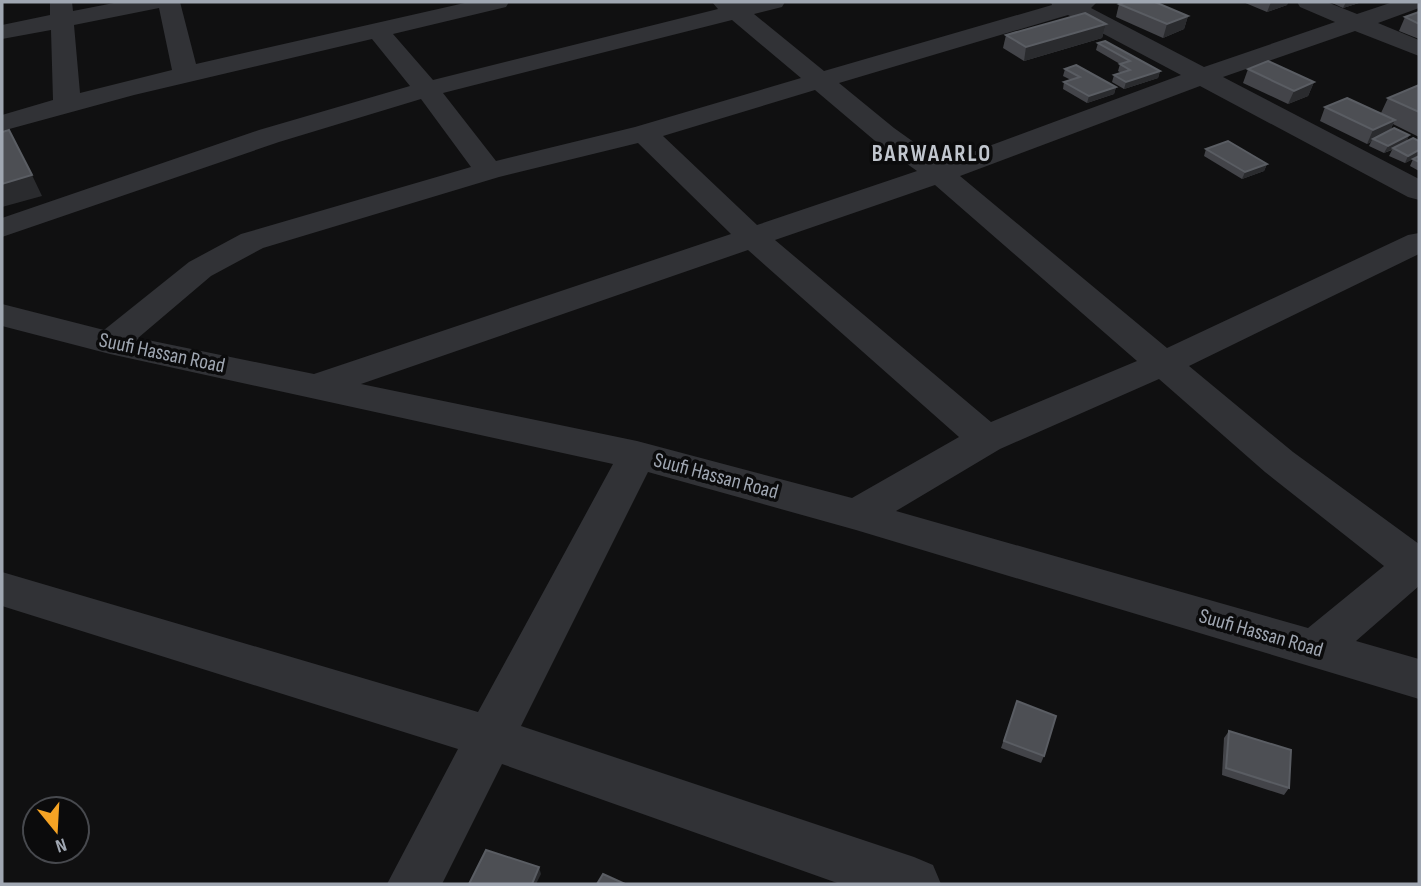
<svg xmlns="http://www.w3.org/2000/svg" width="1421" height="886" viewBox="0 0 1421 886" font-family="'Sofia Sans Condensed',sans-serif">
<rect width="100%" height="100%" fill="#101011"/>
<g fill="none" stroke-linecap="round" stroke-linejoin="round">
<path fill="#313236" fill-rule="evenodd" d="M 50,2 L 72,2 L 73,11 L 119,2 L 180,2 L 196,64 L 469,2 L 509,2 L 506,7 L 393,34 L 433,80 L 718,9 L 712,2 L 785,2 L 782,7 L 754,14 L 824,71 L 1052,5 L 1051,2 L 1097,2 L 1091,8 L 1204,67 L 1335,22 L 1300,7 L 1297,2 L 1327,2 L 1357,14 L 1393,2 L 1419,2 L 1419,8 L 1378,23 L 1419,40 L 1419,56 L 1355,31 L 1223,77 L 1419,179 L 1419,200 L 1408,197 L 1200,86 L 960,176 L 1167,348 L 1408,235 L 1419,233 L 1419,254 L 1189,366 L 1293,452 L 1419,544 L 1419,586 L 1356,641 L 1419,659 L 1419,699 L 856,530 L 648,472 L 521,726 L 914,857 L 933,865 L 941,884 L 840,884 L 502,764 L 442,884 L 387,884 L 458,749 L 2,606 L 2,572 L 478,712 L 613,464 L 110,354 L 2,326 L 2,304 L 104,330 L 189,262 L 241,234 L 471,167 L 421,99 L 279,142 L 2,237 L 2,218 L 259,130 L 410,86 L 372,39 L 134,95 L 2,131 L 2,115 L 53,100 L 51,30 L 2,39 L 2,25 L 50,15 ZM 159,8 L 172,70 L 80,93 L 74,25 ZM 1068,15 L 1181,75 L 943,163 L 894,128 L 839,83 ZM 732,20 L 801,78 L 635,127 L 496,161 L 443,93 ZM 815,90 L 874,140 L 917,171 L 757,225 L 663,136 ZM 638,143 L 731,234 L 314,374 L 138,338 L 211,276 L 263,248 L 499,177 ZM 935,185 L 1137,361 L 991,422 L 775,240 ZM 748,250 L 959,437 L 852,498 L 637,441 L 361,384 ZM 1159,379 L 1265,472 L 1384,566 L 1308,628 L 896,511 L 1000,449 Z"/>
</g>
<g fill="#434449">
<polygon points="1243,2 1288,2 1287,5 1267,12"/>
<polygon points="1330,2 1362,2 1343,8"/>
<polygon points="1119,4 1188,16 1184,29 1163,38 1116,17"/>
<polygon points="1419,12 1419,39 1399,31 1405,17"/>
<polygon points="1106,24 1102,38 1024,61 1003,48 1006,35"/>
<polygon points="1098,43 1160,71 1158,78 1124,89 1112,82 1114,75 1121,73 1118,71 1120,64 1096,50"/>
<polygon points="1065,69 1116,87 1114,94 1087,103 1063,89 1064,82 1071,80 1063,76"/>
<polygon points="1248,69 1314,82 1308,96 1288,104 1243,83"/>
<polygon points="1419,85 1419,137 1393,124 1390,131 1409,135 1406,142 1419,141 1419,171 1410,166 1413,159 1405,163 1389,156 1392,150 1384,153 1369,146 1371,142 1367,144 1320,121 1325,107 1381,113 1388,98"/>
<polygon points="1206,149 1267,164 1264,171 1242,179 1204,156"/>
<polygon points="1017,701 1044,756 1041,763 1001,748"/>
<polygon points="1229,731 1289,788 1284,795 1222,775 1224,738"/>
</g>
<g fill="#2a2b2e">
<polygon points="1271,2 1288,2 1287,5 1267,12"/>
<polygon points="1346,2 1362,2 1343,8"/>
<polygon points="1188,16 1184,29 1163,38 1167,24"/>
<polygon points="1106,24 1102,38 1024,61 1026,47"/>
<polygon points="1160,71 1158,78 1124,89 1126,82"/>
<polygon points="1314,82 1308,96 1288,104 1294,91"/>
<polygon points="1116,87 1114,94 1087,103 1089,96"/>
<polygon points="1395,120 1388,134 1373,139 1371,142 1367,144 1373,130"/>
<polygon points="1409,135 1406,143 1384,153 1388,146"/>
<polygon points="1419,150 1419,156 1405,163 1408,156"/>
<polygon points="1267,164 1264,171 1242,179 1245,172"/>
<polygon points="32,175 42,196 2,207 2,184"/>
<polygon points="539,867 541,874 536,884 532,884"/>
</g>
<g fill="#4d4f54" stroke="#5a5d63" stroke-width="2">
<polygon points="1124,2 1155,2 1188,16 1167,24 1119,4"/>
<polygon points="1419,12 1419,24 1405,17"/>
<polygon points="1085,13 1106,24 1026,47 1006,35"/>
<polygon points="1105,41 1160,71 1126,82 1114,75 1130,70 1120,64 1130,61 1098,43"/>
<polygon points="1268,61 1314,82 1294,91 1248,69"/>
<polygon points="1076,65 1116,87 1089,96 1064,82 1080,77 1065,69"/>
<polygon points="1419,85 1419,112 1388,98"/>
<polygon points="1347,98 1395,120 1373,130 1325,107"/>
<polygon points="1394,128 1409,135 1388,146 1373,139"/>
<polygon points="9,130 32,175 2,184 2,132"/>
<polygon points="1413,138 1419,141 1419,150 1408,156 1393,148"/>
<polygon points="1228,141 1267,164 1245,172 1206,149"/>
<polygon points="1419,156 1419,162 1413,159"/>
<polygon points="1017,701 1056,716 1044,756 1004,741"/>
<polygon points="1229,731 1291,750 1289,788 1226,768"/>
<polygon points="486,850 539,867 532,884 469,884"/>
<polygon points="603,874 625,884 597,884"/>
</g>
<g text-anchor="middle" dominant-baseline="central" stroke-width="7" stroke-linejoin="round" paint-order="stroke">
<g font-size="21" fill="#a0a7b2" stroke="#0b0b0c">
<text transform="translate(162 353) rotate(12)">Suufi Hassan Road</text>
<text transform="translate(716 476) rotate(15)">Suufi Hassan Road</text>
<text transform="translate(1261 633) rotate(16)">Suufi Hassan Road</text>
</g>
<g font-size="23" font-weight="bold" letter-spacing="2" fill="#c1c6ce" stroke="#0b0b0c">
<text x="932" y="154">BARWAARLO</text>
</g>
</g>
<rect width="1421" height="886" fill="none" stroke="#a0a7b2" stroke-width="7"/>
<g transform="translate(56 830) rotate(162)"><circle r="33" fill="#0b0b0c" stroke="#47494e" stroke-width="2"/>
<path d="M0-5L12 26L0 18L-12 26Z" fill="#f5a324"/>
<text y="-10" font-size="19" font-weight="bold" text-anchor="middle" fill="#a0a7b2">N</text>
</g>
</svg>
